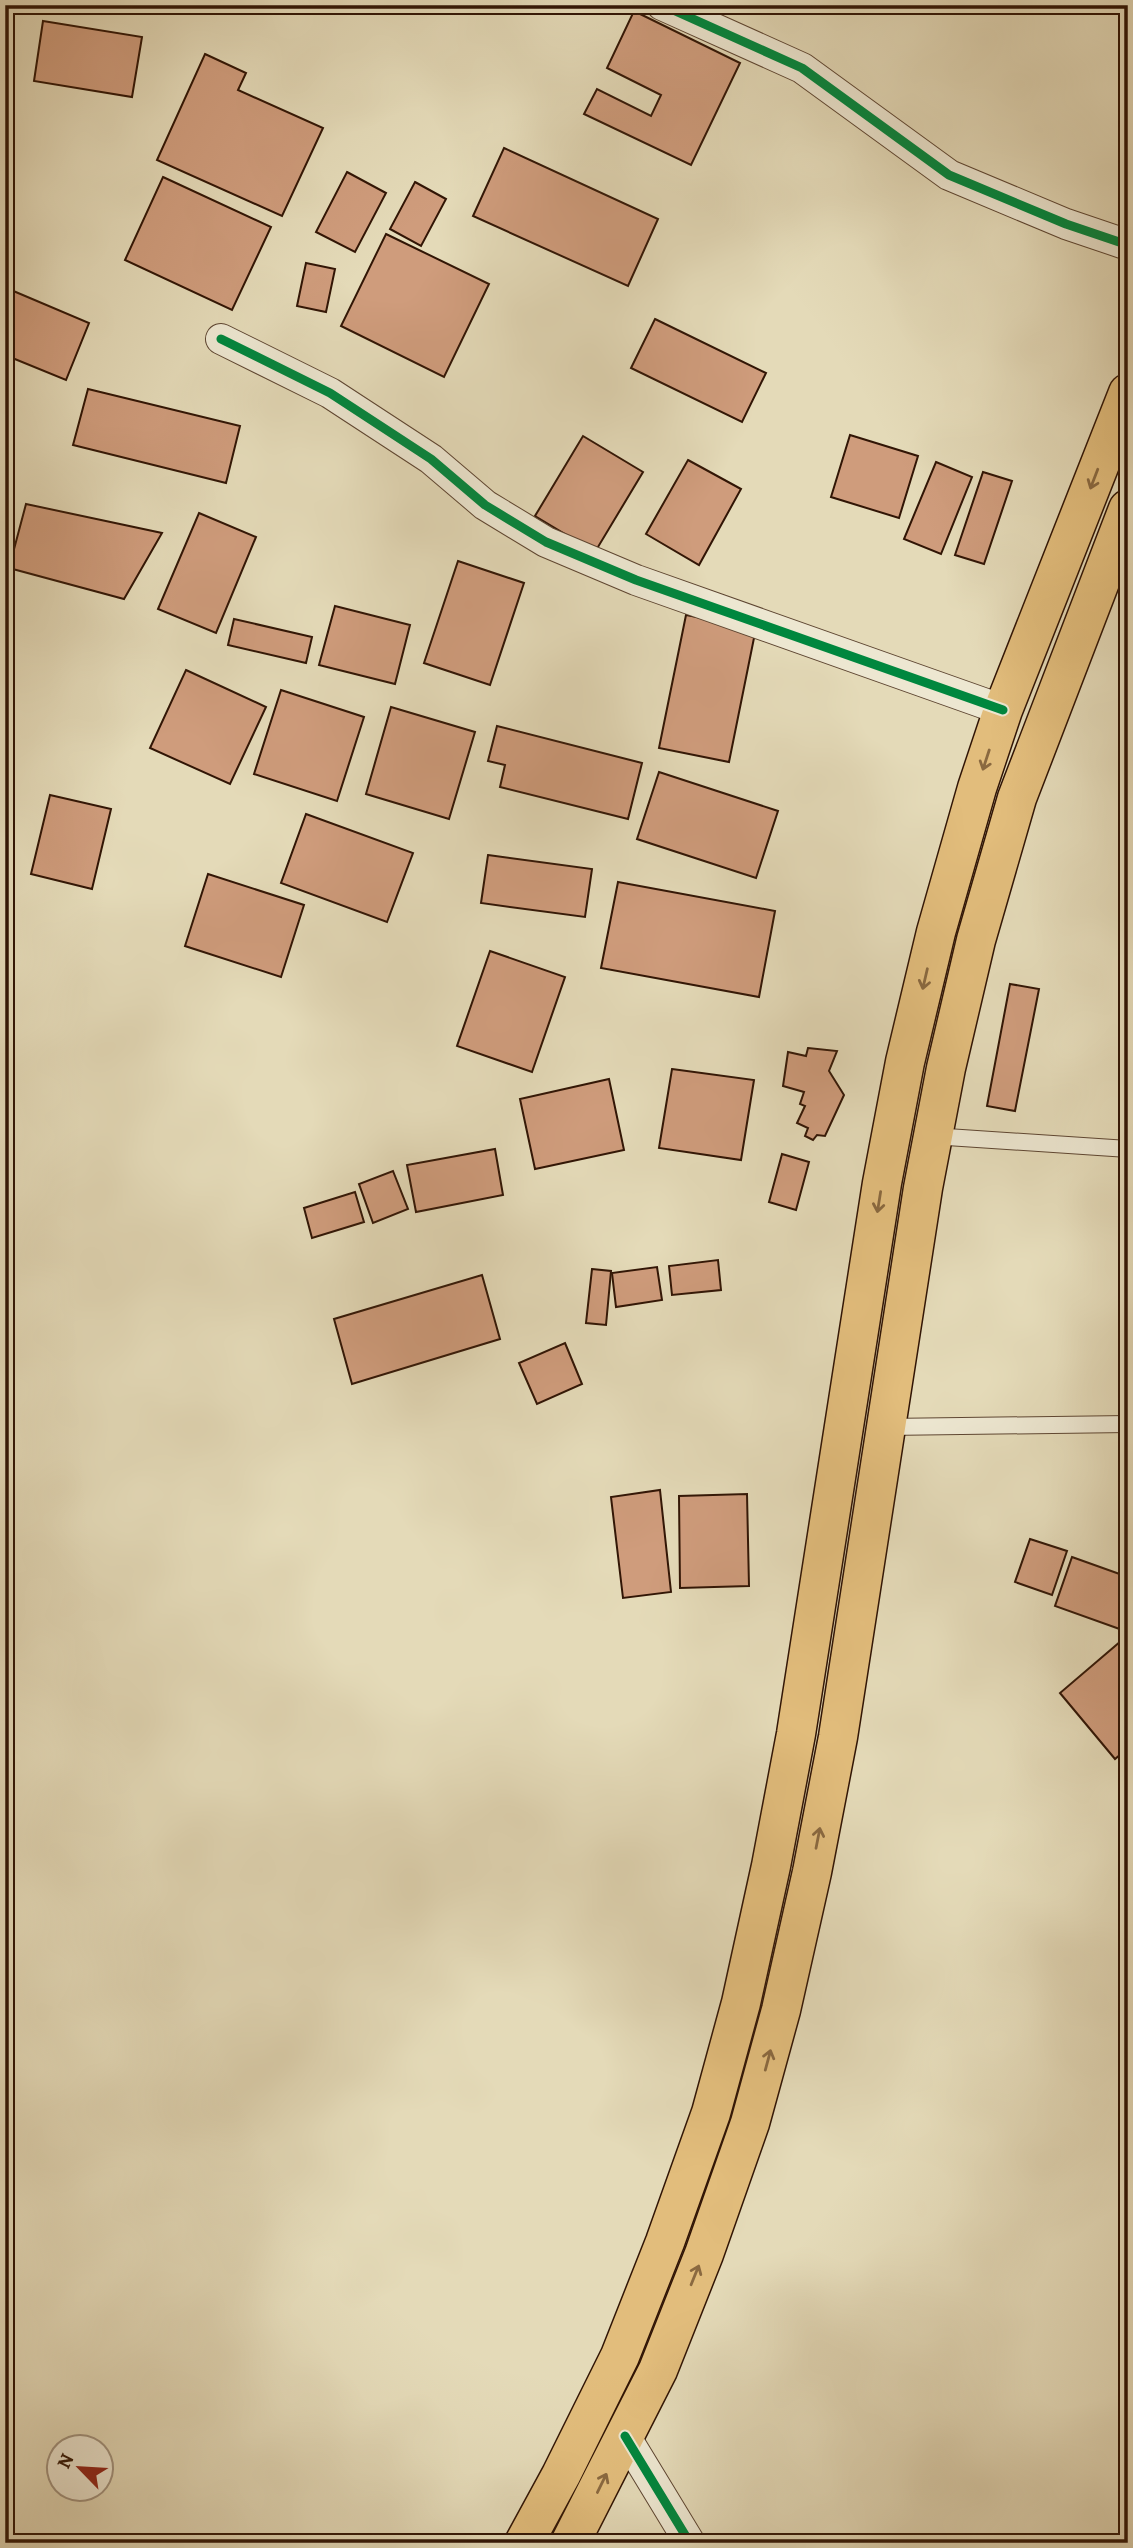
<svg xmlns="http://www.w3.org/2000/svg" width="1133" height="2548" viewBox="0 0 1133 2548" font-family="Alegreya,serif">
<rect width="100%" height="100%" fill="#e4dab8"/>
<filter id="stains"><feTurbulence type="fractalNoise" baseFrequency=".00286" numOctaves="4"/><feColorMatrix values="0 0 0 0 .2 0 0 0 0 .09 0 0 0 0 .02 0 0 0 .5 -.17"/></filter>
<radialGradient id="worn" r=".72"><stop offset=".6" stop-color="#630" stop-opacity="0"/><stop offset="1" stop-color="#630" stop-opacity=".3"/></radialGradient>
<g fill="#cf9c7c" stroke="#311505" stroke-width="2">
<polygon points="634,11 740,63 691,165 584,114 597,89 651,116 661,95 607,68"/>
<polygon points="43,21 142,37 132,97 34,81"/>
<polygon points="205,54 246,73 238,90 323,128 282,216 157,160"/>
<polygon points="504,148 658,219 628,286 473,216"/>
<polygon points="347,172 386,193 355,252 316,232"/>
<polygon points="163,177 271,227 232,310 125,260"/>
<polygon points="415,182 446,199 421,246 390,229"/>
<polygon points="386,234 489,284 444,377 341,326"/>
<polygon points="306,263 335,269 326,312 297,306"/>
<polygon points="11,290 89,323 66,380 5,355 5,304"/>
<polygon points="655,319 766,373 742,422 631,368"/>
<polygon points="88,389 240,426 226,483 73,445"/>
<polygon points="850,435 918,456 899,518 831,497"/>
<polygon points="583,436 643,472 595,552 535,516"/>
<polygon points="688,460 741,489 699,565 646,534"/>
<polygon points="936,462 972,477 941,554 904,539"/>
<polygon points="983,472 1012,481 984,564 955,555"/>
<polygon points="26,504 162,533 124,599 9,568"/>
<polygon points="199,513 256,537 216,633 158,609"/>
<polygon points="458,561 524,583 490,685 424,663"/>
<polygon points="335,606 410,625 395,684 319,665"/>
<polygon points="686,615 756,628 729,762 659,748"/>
<polygon points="234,619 312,637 306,663 228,645"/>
<polygon points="186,670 266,707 230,784 150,748"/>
<polygon points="281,690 364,717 337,801 254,774"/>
<polygon points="391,707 475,732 449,819 366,794"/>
<polygon points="497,726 642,763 628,819 500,787 505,765 488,761"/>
<polygon points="659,772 778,811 756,878 637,839"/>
<polygon points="50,795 111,809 92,889 31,874"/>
<polygon points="306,814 413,853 387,922 281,883"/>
<polygon points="488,855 592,869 585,917 481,903"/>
<polygon points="208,874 304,905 281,977 185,946"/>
<polygon points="618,882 775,911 759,997 601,968"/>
<polygon points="490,951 565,977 532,1072 457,1046"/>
<polygon points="1010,984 1039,989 1015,1111 987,1106"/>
<polygon points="808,1048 837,1051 829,1071 844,1095 825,1136 817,1135 813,1140 805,1136 808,1128 797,1123 805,1106 800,1104 804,1092 783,1086 788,1052 806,1056"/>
<polygon points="672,1069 754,1080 741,1160 659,1148"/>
<polygon points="609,1079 624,1150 535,1169 520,1099"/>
<polygon points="495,1149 503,1195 416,1212 407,1165"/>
<polygon points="782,1154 809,1162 796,1210 769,1202"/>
<polygon points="393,1171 408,1209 373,1223 359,1184"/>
<polygon points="355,1192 364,1222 312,1238 304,1208"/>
<polygon points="718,1260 721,1290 672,1295 669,1266"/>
<polygon points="657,1267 662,1300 616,1307 612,1273"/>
<polygon points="592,1269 611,1271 606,1325 586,1323"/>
<polygon points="482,1275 500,1339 352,1384 334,1319"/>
<polygon points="565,1343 582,1384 537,1404 519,1363"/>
<polygon points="660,1490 671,1592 623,1598 611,1497"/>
<polygon points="747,1494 749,1586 680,1588 679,1496"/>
<polygon points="1030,1539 1067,1551 1052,1595 1015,1582"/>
<polygon points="1072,1557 1128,1577 1128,1632 1055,1606"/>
<polygon points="1121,1641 1128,1650 1128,1748 1115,1759 1060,1693"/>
</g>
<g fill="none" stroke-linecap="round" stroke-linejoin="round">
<defs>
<g id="lane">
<polyline points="932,1136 1128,1149"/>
<polyline points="886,1427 1128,1424"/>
</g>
<g id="street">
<polyline points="662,5 802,68 949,175 1066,224 1128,245"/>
<polyline points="221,339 330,393 431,459 485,505 546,542 636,580 1003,710"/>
<polyline points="625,2436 690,2543"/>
</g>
<g id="primary">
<polyline points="524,2543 561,2475 620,2356 665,2242 711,2113 741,2003 771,1866 796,1734 882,1183 905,1062 936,932 977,788 1003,710 1128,393"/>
<polyline points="570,2543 658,2370 704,2254 750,2123 781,2010 812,1872 838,1737 923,1188 946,1068 976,940 1017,798 1128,509"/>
</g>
</defs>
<use href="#lane" stroke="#5e4632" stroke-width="18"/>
<use href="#street" stroke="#5e4632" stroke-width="32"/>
<use href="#primary" stroke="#311505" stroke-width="41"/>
<use href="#lane" stroke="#ede7d1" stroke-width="16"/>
<use href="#street" stroke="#ede7d1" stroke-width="30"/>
<use href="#primary" stroke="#e2bd7c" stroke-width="38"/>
<defs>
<g id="cycleway">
<polyline points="662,5 802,68 949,175 1066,224 1128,245"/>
<polyline points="221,339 330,393 431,459 485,505 546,542 636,580 1003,710"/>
<polyline points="625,2436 690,2543"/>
</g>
</defs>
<use href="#cycleway" stroke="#ede7d1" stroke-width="13"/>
<use href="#cycleway" stroke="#00873e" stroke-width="9"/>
</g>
<defs><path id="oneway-shaft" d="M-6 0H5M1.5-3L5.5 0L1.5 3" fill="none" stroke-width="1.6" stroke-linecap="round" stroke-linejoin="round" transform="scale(1.75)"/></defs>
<g stroke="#8a6940">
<use href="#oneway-shaft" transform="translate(1094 479) rotate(111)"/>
<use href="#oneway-shaft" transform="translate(986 760) rotate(108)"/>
<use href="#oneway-shaft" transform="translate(925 979) rotate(103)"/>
<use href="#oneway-shaft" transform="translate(879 1202) rotate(99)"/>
<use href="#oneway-shaft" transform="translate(818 1838) rotate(-79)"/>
<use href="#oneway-shaft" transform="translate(768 2060) rotate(-75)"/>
<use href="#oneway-shaft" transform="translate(695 2275) rotate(-68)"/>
<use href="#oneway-shaft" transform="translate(602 2483) rotate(-64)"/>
</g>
<rect width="1133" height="2548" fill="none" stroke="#e4dab8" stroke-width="28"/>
<rect x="7" y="7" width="1119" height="2534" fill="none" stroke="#311505" stroke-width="3.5"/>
<rect x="14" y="14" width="1105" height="2520" fill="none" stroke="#311505" stroke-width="2"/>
<g transform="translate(80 2468) rotate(295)"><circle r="33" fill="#ede7d1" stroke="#a2937f" stroke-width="2"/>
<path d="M0-5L12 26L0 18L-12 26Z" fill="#8f2418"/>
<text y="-10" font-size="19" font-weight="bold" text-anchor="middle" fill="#311505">N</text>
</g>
<rect width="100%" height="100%" filter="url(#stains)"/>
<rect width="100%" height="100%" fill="url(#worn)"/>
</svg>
